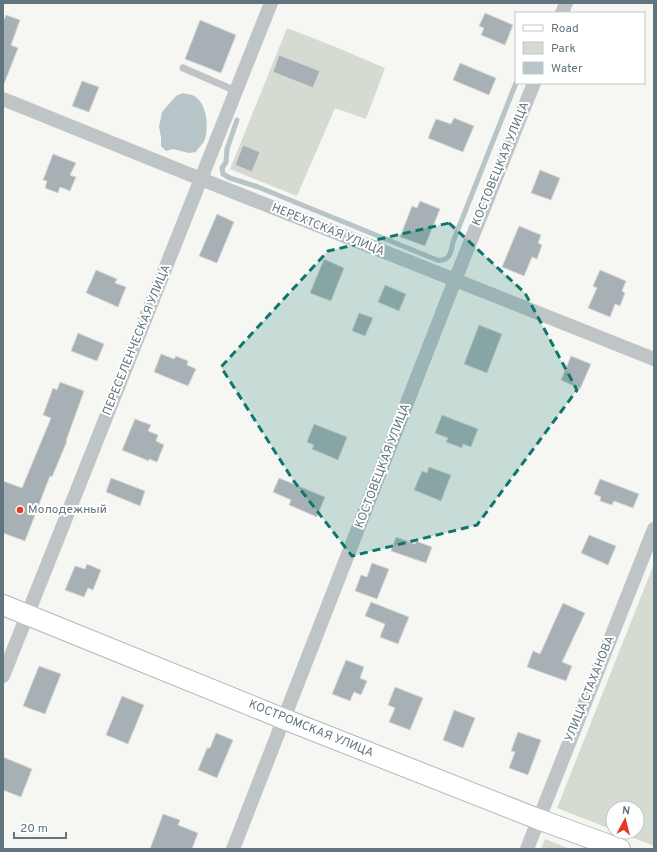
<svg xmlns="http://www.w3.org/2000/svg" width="657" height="852" viewBox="0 0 657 852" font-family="Overpass,sans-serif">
<rect width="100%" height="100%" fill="#f6f6f2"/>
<g fill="#d6dbd1">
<polygon points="287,28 338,48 385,68 366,119 335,108 297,196 230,169"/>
<polygon points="654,564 654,846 618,832 637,832 637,808 613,808 613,830 557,808"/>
<polygon points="545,839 570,849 541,849"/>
</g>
<path fill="#b7c5c8" d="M 183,93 C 186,94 189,94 192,95 C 207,101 209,126 205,139 C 204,143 198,148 196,152 L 189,153 L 173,149 L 166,151 L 161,146 L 161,137 L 159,127 L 162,112 L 176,96 Z"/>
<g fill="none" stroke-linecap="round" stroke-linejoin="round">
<path stroke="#b7c5c8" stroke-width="5" d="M 237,120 L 227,149 L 226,162 L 222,168 L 223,174 L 230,178 L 258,187 L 437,260 C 450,262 451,252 453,242 L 516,83"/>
</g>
<g fill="#a7b1b5" stroke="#d7d7d5">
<polygon points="485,13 513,25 505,45 481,35 484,28 479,26"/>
<polygon points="6,15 20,20 11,45 18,48 4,84 3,84 3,22"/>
<polygon points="200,20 236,35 221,73 185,59"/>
<polygon points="279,55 320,71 313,88 273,72"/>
<polygon points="460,63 496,78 489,95 453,80"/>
<polygon points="82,81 99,87 89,112 72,106"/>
<polygon points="454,118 474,126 463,152 428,138 436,119 451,124"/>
<polygon points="243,145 260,152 252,172 235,165"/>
<polygon points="53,154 76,163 70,175 76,177 70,191 60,187 58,193 45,188 47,181 43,180"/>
<polygon points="540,170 560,178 551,200 531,193"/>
<polygon points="420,201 440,209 425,246 400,237 412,206 417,208"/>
<polygon points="217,214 234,222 217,263 199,256"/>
<polygon points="519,226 541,235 538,243 542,245 537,259 532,257 524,276 502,267"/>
<polygon points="324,259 344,268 331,301 310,293"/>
<polygon points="96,270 117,279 115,283 126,287 118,307 86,293"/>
<polygon points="600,270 626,281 622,291 625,293 620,306 615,304 610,317 588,308 597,288 593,286"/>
<polygon points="385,285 406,294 399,311 378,302"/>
<polygon points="359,313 373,318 365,336 352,331"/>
<polygon points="479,325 502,334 487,373 464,364"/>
<polygon points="78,333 104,344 97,361 71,351"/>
<polygon points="161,354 174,359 176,356 188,361 187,365 196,369 188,386 154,372"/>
<polygon points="571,356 591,364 580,389 561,380"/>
<polygon points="60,382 84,391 66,441 67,441 52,477 50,476 25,541 3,533 3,481 22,488 51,418 43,415 53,388 57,390"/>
<polygon points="442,415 478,429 471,447 463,444 462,448 446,442 448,438 435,433"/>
<polygon points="135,419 151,425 148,431 158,435 156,441 164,445 157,462 149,459 149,461 122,450"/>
<polygon points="314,424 347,437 338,460 312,449 314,445 307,442"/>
<polygon points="429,467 451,475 441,501 414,490 422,471 427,473"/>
<polygon points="111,478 145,491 140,506 106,492"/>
<polygon points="279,478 325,497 317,517 289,505 291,500 273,492"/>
<polygon points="600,479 639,494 633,508 614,501 612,505 600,501 601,497 594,494"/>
<polygon points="589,535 616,546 608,565 581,553"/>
<polygon points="396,537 415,544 416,541 432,547 426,563 391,551"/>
<polygon points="372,563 389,569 377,599 355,591 361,575 367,577"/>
<polygon points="87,564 101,570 93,590 88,588 84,597 65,590 75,566 85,569"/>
<polygon points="371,602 409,617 398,644 380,637 385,624 365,616"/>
<polygon points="563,603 585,613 562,662 572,666 566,681 527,667 533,651 540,654"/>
<polygon points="346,660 364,667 360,678 367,681 361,695 354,692 350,701 332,694"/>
<polygon points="39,666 61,674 45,714 23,706"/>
<polygon points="395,687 423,698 410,730 389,722 395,708 388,705"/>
<polygon points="122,696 144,705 128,744 106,735"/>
<polygon points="454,710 475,718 463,748 443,740"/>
<polygon points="518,732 541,740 528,775 509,768 515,752 511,751"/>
<polygon points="216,733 233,740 217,778 198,770 207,748 210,748"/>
<polygon points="3,757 32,769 21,797 3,790"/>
<polygon points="163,814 180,820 178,825 198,833 192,849 150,849"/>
</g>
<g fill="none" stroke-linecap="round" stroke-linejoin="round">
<defs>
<polyline id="secondary" points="3,605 284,719 538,819 620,849"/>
</defs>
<use href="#secondary" stroke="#b1b8bb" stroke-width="22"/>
<polyline stroke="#bfc4c7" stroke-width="7" points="183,68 236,91"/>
<g stroke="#bfc4c7" stroke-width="14">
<polyline points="562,13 566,3"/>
<polyline points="3,99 201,179 654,359"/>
<polyline points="3,676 271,3"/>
<polyline points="233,849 455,280 534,83"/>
<polyline points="527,849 654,529"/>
</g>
<use href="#secondary" stroke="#fff" stroke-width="20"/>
</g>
<path fill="#0f766e" fill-opacity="0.2" stroke="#0f766e" stroke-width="3" stroke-dasharray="8 5" stroke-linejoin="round" d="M 449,223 L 525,293 L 577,390 L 477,525 L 352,556 L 293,480 L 221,367 L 328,251 Z"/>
<circle fill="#e43924" stroke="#fff" stroke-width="1.5" cx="20" cy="510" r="4"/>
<g text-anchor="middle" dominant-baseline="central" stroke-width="4" stroke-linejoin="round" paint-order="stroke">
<g font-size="12" fill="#61757e" stroke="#fff">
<text transform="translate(501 164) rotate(-68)">КОСТОВЕЦКАЯ УЛИЦА</text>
<text transform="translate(328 230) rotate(22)">НЕРЕХТСКАЯ УЛИЦА</text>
<text transform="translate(137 340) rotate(-68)">ПЕРЕСЕЛЕНЧЕСКАЯ УЛИЦА</text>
<text transform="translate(383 466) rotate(-69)">КОСТОВЕЦКАЯ УЛИЦА</text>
<text transform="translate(590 689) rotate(-68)">УЛИЦА СТАХАНОВА</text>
<text transform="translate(311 729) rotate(22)">КОСТРОМСКАЯ УЛИЦА</text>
</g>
<g font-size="12" fill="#61757e" stroke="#fff" text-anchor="start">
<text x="28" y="510">Молодежный</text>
</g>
</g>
<rect width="657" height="852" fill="none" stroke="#61757e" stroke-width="8"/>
<rect x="515" y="12" width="130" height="72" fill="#ffffff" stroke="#c0c8cb"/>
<rect x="523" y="25" width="20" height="6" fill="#ffffff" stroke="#c0c8cb"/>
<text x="551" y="32" font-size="12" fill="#61757e">Road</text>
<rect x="523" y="42" width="20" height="12" fill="#d6dbd1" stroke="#c0c8cb"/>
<text x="551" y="52" font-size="12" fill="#61757e">Park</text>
<rect x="523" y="62" width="20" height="12" fill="#b7c5c8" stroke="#c0c8cb"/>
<text x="551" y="72" font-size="12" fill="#61757e">Water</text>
<g transform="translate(625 820) rotate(7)"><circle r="19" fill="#ffffff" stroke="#c0c8cb"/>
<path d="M0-3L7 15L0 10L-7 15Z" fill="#e43924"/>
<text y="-6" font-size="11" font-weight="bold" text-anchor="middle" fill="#61757e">N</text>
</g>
<path d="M14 832v6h52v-6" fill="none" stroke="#61757e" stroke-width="2"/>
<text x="20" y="832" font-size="12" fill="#61757e" stroke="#ffffff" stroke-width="3" paint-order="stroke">20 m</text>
</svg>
